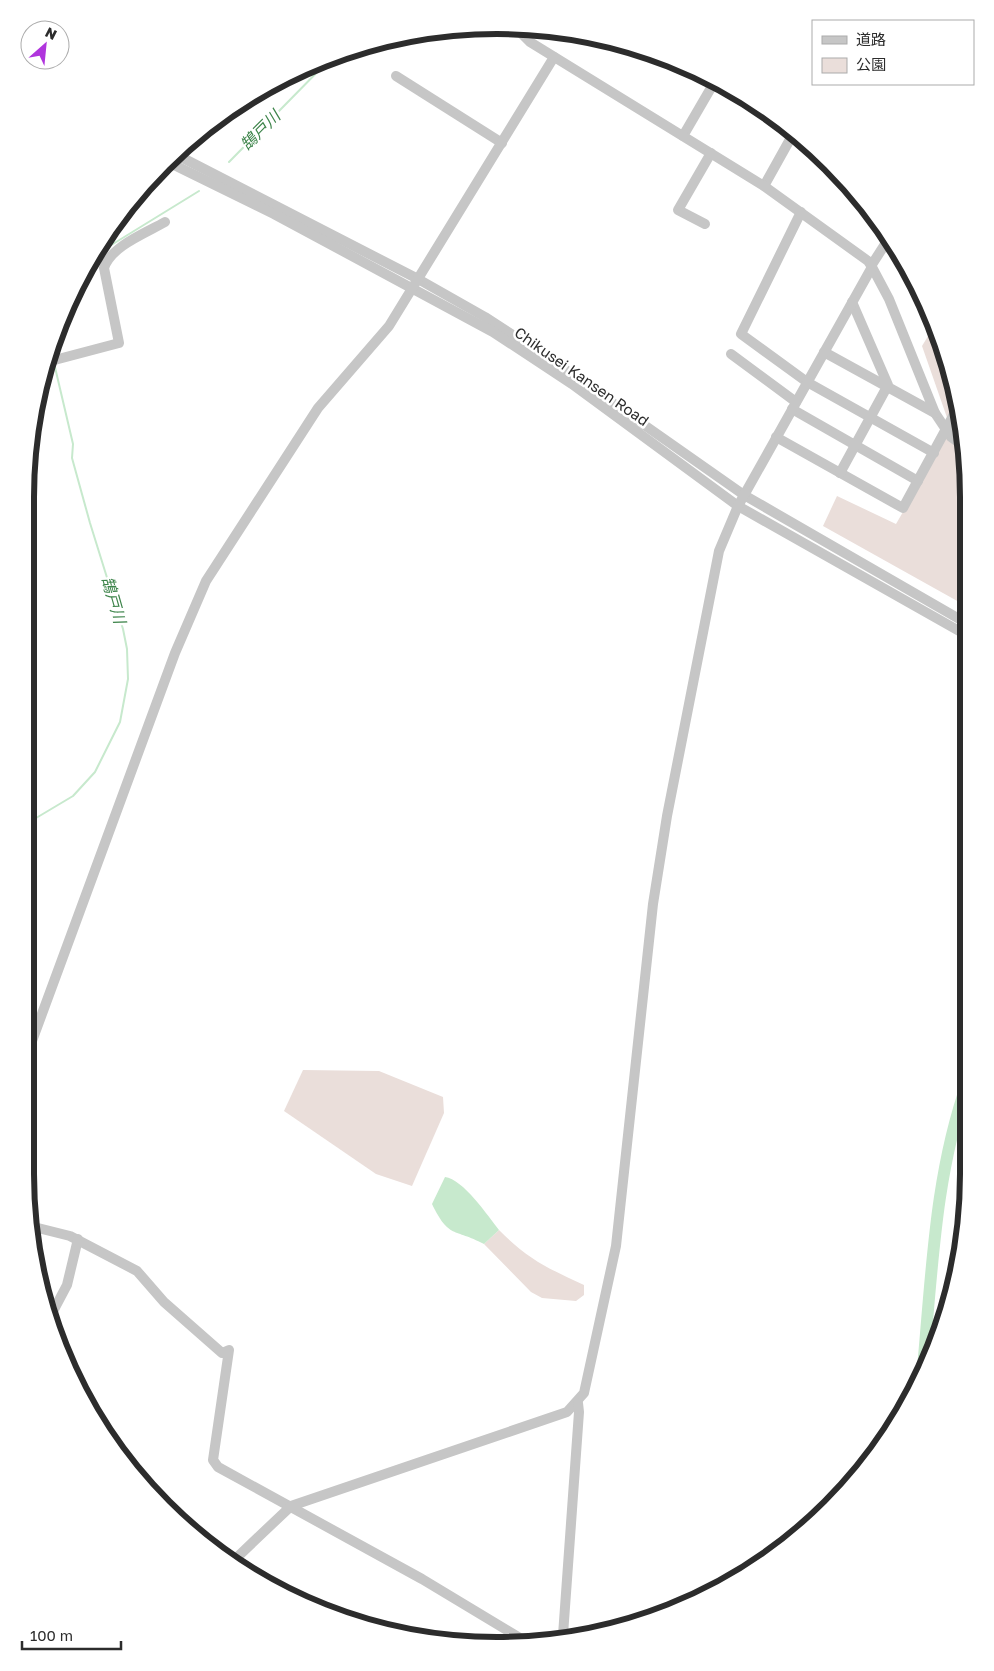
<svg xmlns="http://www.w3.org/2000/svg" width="994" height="1671" viewBox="0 0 994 1671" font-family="'Golos Text','Noto Sans JP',sans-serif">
<rect width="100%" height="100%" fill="#fff"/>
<g fill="#eadeda">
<polygon points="933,328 953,375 962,432 955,455 967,463 968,466 968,607 823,526 837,496 896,524 951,429 922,346"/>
<polygon points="303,1070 379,1071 443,1097 444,1113 412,1186 376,1174 284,1111"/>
<path d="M 499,1230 C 528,1259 547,1268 584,1285 L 584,1295 L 576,1301 L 542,1298 L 531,1292 L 484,1244 Z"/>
</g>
<path fill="#c7e9cd" d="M 445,1177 C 463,1179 488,1216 499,1230 L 484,1244 C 454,1228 449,1239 432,1204 Z"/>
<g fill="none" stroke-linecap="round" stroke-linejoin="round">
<g stroke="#c7e9cd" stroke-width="2">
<polyline points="229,162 333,56"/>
<polyline points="95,255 199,191"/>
<polyline points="52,341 53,356"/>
<polyline points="26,824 73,796 95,772 120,722 128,679 127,649 123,629 90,523 72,458 73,444 54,363"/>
</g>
<path stroke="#c7e9cd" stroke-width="12" d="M 923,1368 C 932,1271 935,1173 968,1081"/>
<g stroke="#c6c6c6" stroke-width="10">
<polyline points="396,76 502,143"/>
<polyline points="683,136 715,81"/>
<polyline points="175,154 418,279 485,317 553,361 744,495 968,624"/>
<polyline points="166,161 274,214 493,332 572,384 738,506 968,636"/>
<polyline points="764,186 793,134"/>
<polyline points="801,212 741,334 807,382 934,453"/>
<polyline points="705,224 678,210 711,153"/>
<polyline points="871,266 889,238"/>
<polyline points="872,267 889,299 935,413 951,437 965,447"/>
<polyline points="824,352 935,413"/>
<polyline points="731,354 796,402"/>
<path d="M 47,362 L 119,343 L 104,268 C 111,246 146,233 165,222"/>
<polyline points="792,409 918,481"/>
<polyline points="776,437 903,508 958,407"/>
<polyline points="840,473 888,385 852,302"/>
<polyline points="25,1060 175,653 206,581 318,408 389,326 554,57"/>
<polyline points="34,1227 70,1236 137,1271 164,1302 222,1353 229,1350 213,1460 218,1467 422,1579 525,1641"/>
<polyline points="49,1319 67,1285 78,1239"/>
<polyline points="231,1563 291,1506 567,1412 584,1393 616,1246 653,904 667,816 719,551 738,506 872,267 868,261 764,186 530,42 522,34 519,27"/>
<polyline points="563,1635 579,1412 578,1403"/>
</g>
</g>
<g text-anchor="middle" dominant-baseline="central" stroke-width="5" stroke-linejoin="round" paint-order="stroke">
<g font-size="15" fill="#2c2c2c" stroke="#fff">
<text transform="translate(582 376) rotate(35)">Chikusei Kansen Road</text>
</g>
<g font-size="16" font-style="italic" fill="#3d844a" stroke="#fff">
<text transform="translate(260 130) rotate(-45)">鵠戸川</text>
<text transform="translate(114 600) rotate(74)">鵠戸川</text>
</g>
</g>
<path d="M0 0H994V1671H0ZM497 34H497A463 463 0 0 1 960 497V1174A463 463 0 0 1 497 1637H497A463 463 0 0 1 34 1174V497A463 463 0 0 1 497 34Z" fill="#fff" fill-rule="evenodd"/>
<path fill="none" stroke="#2c2c2c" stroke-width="6" d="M497 34H497A463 463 0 0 1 960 497V1174A463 463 0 0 1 497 1637H497A463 463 0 0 1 34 1174V497A463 463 0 0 1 497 34Z"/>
<rect x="812" y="20" width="162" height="65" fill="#ffffff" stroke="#ababab"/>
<rect x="822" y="36" width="25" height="8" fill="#c6c6c6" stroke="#ababab"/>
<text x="856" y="45" font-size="15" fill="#2c2c2c">道路</text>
<rect x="822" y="58" width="25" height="15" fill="#eadeda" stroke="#ababab"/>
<text x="856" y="70" font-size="15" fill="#2c2c2c">公園</text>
<g transform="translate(45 45) rotate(27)"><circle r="24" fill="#ffffff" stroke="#ababab"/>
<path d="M0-4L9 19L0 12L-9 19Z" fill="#b035dd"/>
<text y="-8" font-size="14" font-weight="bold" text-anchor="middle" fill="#2c2c2c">N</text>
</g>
<path d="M22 1641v8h99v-8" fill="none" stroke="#2c2c2c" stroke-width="2.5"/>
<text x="30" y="1641" font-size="15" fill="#2c2c2c" stroke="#ffffff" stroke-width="4" paint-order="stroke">100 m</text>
</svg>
